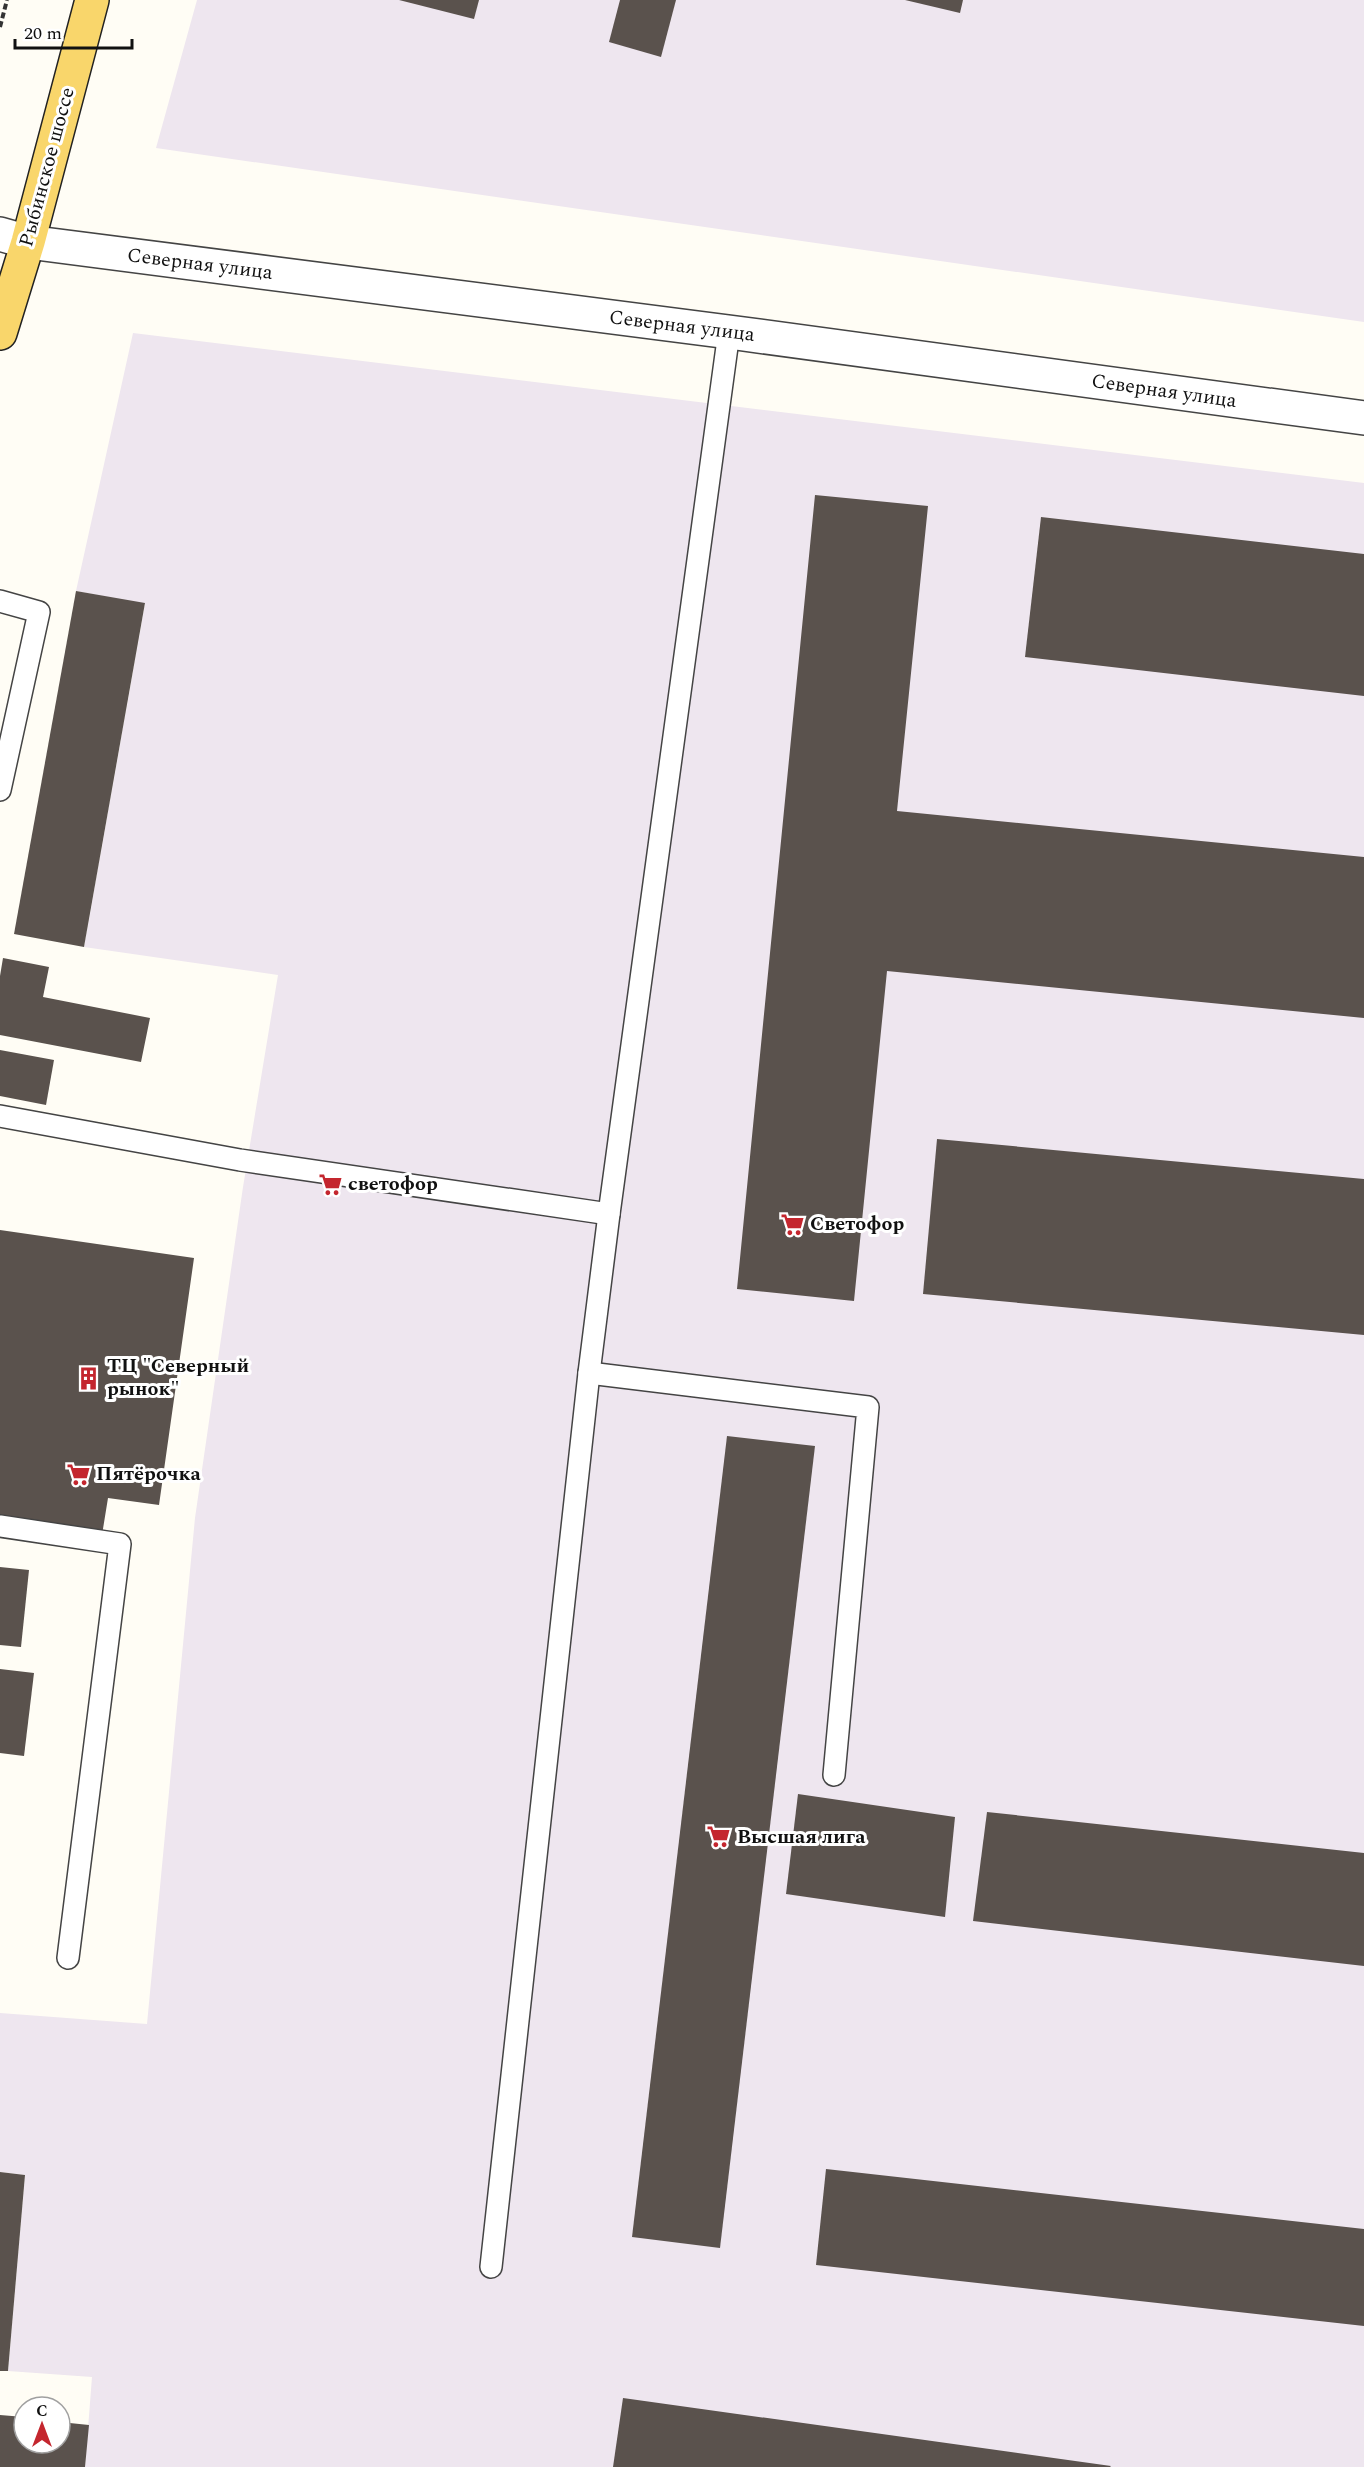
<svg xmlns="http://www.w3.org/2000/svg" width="1364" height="2467" viewBox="0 0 1364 2467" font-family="Spectral,serif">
<rect width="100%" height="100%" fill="#fffdf5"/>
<g fill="#eee6ef">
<polygon points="197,0 1364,0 1364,322 156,148"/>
<polygon points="133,333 1364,483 1364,2467 85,2467 92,2377 8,2371 25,2175 0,2172 0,2013 147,2024 195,1518 243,1187 278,975 84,947 145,604 76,591"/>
</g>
<g fill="#5a524d">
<polygon points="399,0 479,0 474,19"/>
<polygon points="620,0 676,0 661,57 609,42"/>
<polygon points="905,0 963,0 960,13"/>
<polygon points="815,495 928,506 897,811 1364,857 1364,1018 887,971 854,1301 737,1289"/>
<polygon points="1041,517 1364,554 1364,696 1025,657"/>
<polygon points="76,591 145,603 84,947 14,934"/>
<polygon points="3,958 49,967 43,997 150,1018 141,1062 0,1035 0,976"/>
<polygon points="0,1050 54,1060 46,1105 0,1096"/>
<polygon points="937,1139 1364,1179 1364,1335 923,1294"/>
<polygon points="0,1230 194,1258 159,1505 108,1498 102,1535 0,1520"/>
<polygon points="727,1436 815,1446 720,2248 632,2237"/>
<polygon points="0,1567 29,1570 21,1647 0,1645"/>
<polygon points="0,1669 34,1673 24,1756 0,1753"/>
<polygon points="798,1794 955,1817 945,1917 786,1894"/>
<polygon points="987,1812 1364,1853 1364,1966 973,1921"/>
<polygon points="826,2169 1364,2229 1364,2326 816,2265"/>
<polygon points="0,2172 25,2175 8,2371 0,2371"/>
<polygon points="623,2398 1111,2466 1110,2467 613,2467"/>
<polygon points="0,2415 24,2417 24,2443 60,2443 60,2422 89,2425 85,2467 0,2467"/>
</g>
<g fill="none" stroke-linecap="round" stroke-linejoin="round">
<defs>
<g id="service">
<polyline points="0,601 39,612 0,790"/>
<polyline points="0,1116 240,1160 609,1214"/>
<polyline points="589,1373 868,1407 834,1775"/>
<polyline points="0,1526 120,1544 68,1958"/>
<polyline points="491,2267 589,1373 609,1214 729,332"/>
</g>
<polyline id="minor" points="28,242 729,332 1364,418"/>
<polyline id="tertiary" points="0,234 28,242"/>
<polyline id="primary" points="0,333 28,242 92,0"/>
</defs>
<use href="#service" stroke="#444" stroke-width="24"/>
<use href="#minor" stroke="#444" stroke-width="36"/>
<use href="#tertiary" stroke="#444" stroke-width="36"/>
<use href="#primary" stroke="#222" stroke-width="36"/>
<polyline stroke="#333" stroke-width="4" stroke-dasharray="6 3" stroke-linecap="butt" points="0,27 7,0"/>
<use href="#service" stroke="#fff" stroke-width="21"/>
<use href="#minor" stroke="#fff" stroke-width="33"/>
<use href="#tertiary" stroke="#fff" stroke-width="33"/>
<use href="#primary" stroke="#f9d66b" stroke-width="33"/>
</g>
<defs>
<symbol id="supermarket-bare" viewBox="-9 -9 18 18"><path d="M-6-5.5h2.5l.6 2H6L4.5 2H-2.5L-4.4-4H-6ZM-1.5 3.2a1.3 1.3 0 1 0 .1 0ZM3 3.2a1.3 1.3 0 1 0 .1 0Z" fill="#c4262e" stroke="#fff" stroke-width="2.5" paint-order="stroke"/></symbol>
<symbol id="building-bare" viewBox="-9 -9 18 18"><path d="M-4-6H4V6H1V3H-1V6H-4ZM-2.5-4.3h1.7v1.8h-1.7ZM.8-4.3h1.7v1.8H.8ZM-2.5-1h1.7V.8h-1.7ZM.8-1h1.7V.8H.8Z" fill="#c4262e" stroke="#fff" stroke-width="2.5" paint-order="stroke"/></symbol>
</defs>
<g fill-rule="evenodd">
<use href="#supermarket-bare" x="314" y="1168" width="33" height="33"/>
<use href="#supermarket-bare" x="776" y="1208" width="33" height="33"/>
<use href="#building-bare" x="72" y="1362" width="33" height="33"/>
<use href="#supermarket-bare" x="62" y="1458" width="33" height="33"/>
<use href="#supermarket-bare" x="702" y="1820" width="33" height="33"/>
</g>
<g text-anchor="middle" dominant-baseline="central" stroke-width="6" stroke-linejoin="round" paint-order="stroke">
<g font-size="20" fill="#111" stroke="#fff">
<text transform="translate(47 167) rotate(-75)">Рыбинское шоссе</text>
<text transform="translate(200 264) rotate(7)">Северная улица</text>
<text transform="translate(682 326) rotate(7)">Северная улица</text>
<text transform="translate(1164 391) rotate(8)">Северная улица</text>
</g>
<g font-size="20" font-weight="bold" fill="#111" stroke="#fff" text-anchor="start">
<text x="348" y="1184">светофор</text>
<text x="810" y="1224">Светофор</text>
<text x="107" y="1366">ТЦ "Северный<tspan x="107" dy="23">рынок"</tspan></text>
<text x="96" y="1474">Пятёрочка</text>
<text x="737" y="1837">Высшая лига</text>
</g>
</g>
<g transform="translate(42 2425)"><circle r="28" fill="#ffffff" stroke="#a0a0a0" stroke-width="1.5"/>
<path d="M0-4.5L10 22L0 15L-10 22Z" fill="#c4262e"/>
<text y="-9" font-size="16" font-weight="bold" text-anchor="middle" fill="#111111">С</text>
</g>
<path d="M15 39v9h117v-9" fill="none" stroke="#111111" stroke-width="3"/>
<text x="24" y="39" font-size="18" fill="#111111" stroke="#ffffff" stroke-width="4.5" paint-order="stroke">20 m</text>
</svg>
